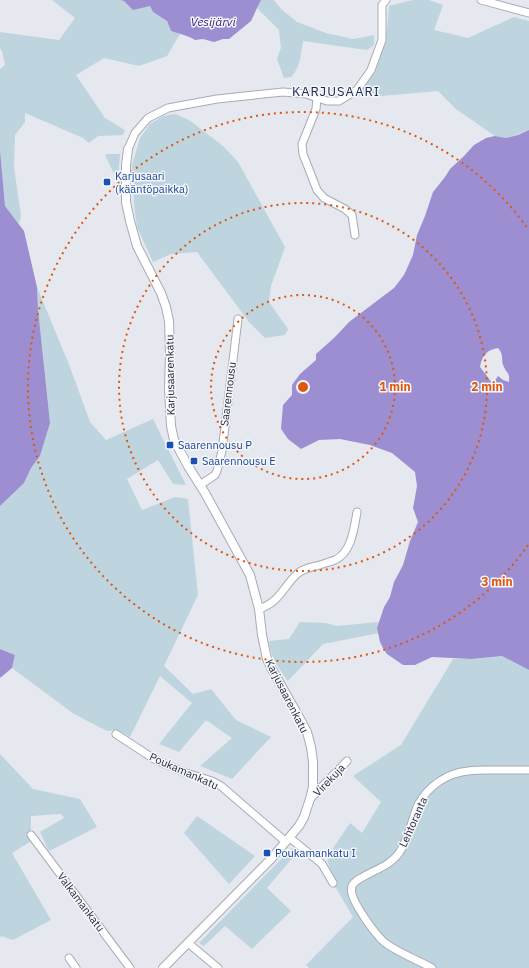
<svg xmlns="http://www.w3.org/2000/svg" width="529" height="968" viewBox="0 0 529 968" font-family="'IBM Plex Sans',sans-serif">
<rect width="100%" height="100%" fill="#e5e8ee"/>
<g fill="#bed4de">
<polygon points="52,0 120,0 143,7 150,6 153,12 167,21 171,31 180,34 167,56 139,66 104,58 76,75 105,118 125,130 123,135 98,136 89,143 83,138 25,113 25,122 15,135 14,167 21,216 19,224 5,206 0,150 0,69 5,65 2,51 0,48 0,32 59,40 75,18"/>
<path d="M 261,0 L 274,0 L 281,9 L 297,22 L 326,33 L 353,39 L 374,35 L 374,45 L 367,50 L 303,41 C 301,54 300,68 291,77 L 284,78 L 277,59 L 281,48 L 279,30 L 257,8 Z"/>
<polygon points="413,0 429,0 443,5 434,30 468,38 514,17 529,21 529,130 516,135 506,138 495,136 456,109 438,91 381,96 377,94 356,96 378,64 387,31 389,6"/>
<polygon points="175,114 189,120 223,146 238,162 285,247 271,286 269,302 288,329 285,335 265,338 249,322 197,252 171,254 153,262 137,227 134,205 132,165 140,138 150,124 163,116"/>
<polygon points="107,154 120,154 118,178 116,178 105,155"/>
<polygon points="37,287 70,367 90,422 106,440 153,419 186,485 173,484 158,460 127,479 142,510 175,497 188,499 198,595 164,666 193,694 211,689 236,720 271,737 232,779 200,766 232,738 206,720 179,752 159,744 192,703 160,676 130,737 118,730 107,731 74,714 12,668 15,655 0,649 0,506 24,483 31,468 40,456 50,423 38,309"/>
<path d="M 300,622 L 325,623 L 337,626 L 379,622 L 377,628 L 379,633 L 323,644 L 288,681 C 278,667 271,658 269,641 L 289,639 Z"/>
<polygon points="503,656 529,670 529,968 309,968 306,965 353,917 333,883 327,857 350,823 362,833 381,802 353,776 401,745 453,659 471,659"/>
<polygon points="0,754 33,789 80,799 97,827 49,851 40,832 64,818 61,814 31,816 31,841 12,853 51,920 13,940 1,936 0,938"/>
<polygon points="197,816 255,856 229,884 184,833"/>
<polygon points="292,848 299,850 267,888 291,911 252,949 225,926 204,946 199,943"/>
</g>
<g fill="#9d8ed1" fill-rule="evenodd">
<path d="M 120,0 L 261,0 L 257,8 L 251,21 L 229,39 L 223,39 L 214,42 L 203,39 L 195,40 C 187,35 179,34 171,31 L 167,21 L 153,12 L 150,6 L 133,10 L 124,1 Z"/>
<path d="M 529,130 L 529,670 L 502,656 L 471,659 L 432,657 L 415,665 L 403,665 L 387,654 L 383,648 L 380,642 L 377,628 L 384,607 L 390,597 L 394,582 L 403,565 L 410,541 L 418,522 L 413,508 L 417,486 L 415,472 L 392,453 L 370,445 L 340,439 L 319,440 L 301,449 L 288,439 L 281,429 L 283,405 L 292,395 L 292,385 L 300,374 L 316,360 L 316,354 L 335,337 L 349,322 L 394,288 L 404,275 L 413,255 L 417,235 L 425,216 L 433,192 L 445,177 L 450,169 L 464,156 L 474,145 L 486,138 L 495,136 L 506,138 L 518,135 ZM 498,348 C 505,356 500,360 504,367 C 507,374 510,372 509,382 L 503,380 L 498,376 L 493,384 L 480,367 C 482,356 486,350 498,348 Z"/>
<polygon points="0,150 5,206 24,231 37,287 38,309 50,423 40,456 31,468 24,483 0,506"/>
<polygon points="0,649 15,655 12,668 0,678"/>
</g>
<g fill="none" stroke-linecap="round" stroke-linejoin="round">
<defs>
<g id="minor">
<polyline points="481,0 529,13"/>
<polyline points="317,98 316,109 302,144 303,154 317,190 324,198 345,209 352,215 355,235"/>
<polyline points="128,149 135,133 148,118 168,108 217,99 283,92 306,94 327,101 339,101 357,90 371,70 382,40 382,5 386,0"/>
<polyline points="200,485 215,475 217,471 222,451 238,319"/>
<path d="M 259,609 C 280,602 283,587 297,574 C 303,568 313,567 320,565 C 325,563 330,562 335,560 C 352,552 354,528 357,512"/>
<polyline points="116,734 154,759 183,772 212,781 221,786 286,842"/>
<polyline points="310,799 347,761"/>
<polyline points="31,835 130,968"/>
<polyline points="290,838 322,864 333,883"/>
<polyline points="188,943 218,968"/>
<polyline points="69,958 76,968"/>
<path d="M 432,968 C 416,959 398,953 384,942 C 375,934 355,906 352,894 C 351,890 351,886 354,883 C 356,881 359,879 361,878 C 374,870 390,866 399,853 C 409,839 411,821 418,805 C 428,786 447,773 468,771 C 475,770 482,770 490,770 C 503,770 516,770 529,770"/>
</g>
<polyline id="tertiary" points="128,149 126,165 126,202 130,221 137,246 161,293 166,307 169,321 170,352 169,389 171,426 174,440 188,466 205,493 250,575 259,609 262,635 267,659 273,671 300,719 307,732 311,747 313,762 313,787 310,799 304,817 299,826 271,859 163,968"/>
</defs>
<use href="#minor" stroke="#a7abb6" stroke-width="9"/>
<use href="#tertiary" stroke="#a7abb6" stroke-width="10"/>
<use href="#minor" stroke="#fff" stroke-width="7"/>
<use href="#tertiary" stroke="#fff" stroke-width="8"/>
</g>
<g fill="none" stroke="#de570f" stroke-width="2" stroke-dasharray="2 4">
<circle cx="303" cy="387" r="92"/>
<circle cx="303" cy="387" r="184"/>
<path d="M528 545A275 275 0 1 1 528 229"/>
</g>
<g fill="#1a4fb4" stroke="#f5f7fa" stroke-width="1.5">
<rect x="103" y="178" width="8" height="8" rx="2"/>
<rect x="166" y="441" width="8" height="8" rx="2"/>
<rect x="190" y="457" width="8" height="8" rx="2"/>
<rect x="263" y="849" width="8" height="8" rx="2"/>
</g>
<g text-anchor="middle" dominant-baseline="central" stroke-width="3" stroke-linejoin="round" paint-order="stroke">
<g font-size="11" fill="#164399" stroke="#f5f7fa" text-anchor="start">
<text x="115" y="176">Karjusaari<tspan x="115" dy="13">(kääntöpaikka)</tspan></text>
<text x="178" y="445">Saarennousu P</text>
<text x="202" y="461">Saarennousu E</text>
<text x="275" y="853">Poukamankatu I</text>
</g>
<g font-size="11" fill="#242a40" stroke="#f5f7fa">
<text transform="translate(170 375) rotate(-91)">Karjusaarenkatu</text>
<text transform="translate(228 394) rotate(-83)">Saarennousu</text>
<text transform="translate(287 696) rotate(63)">Karjusaarenkatu</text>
<text transform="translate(184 771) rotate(24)">Poukamankatu</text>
<text transform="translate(329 780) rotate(-46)">Virekuja</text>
<text transform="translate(413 822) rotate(-66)">Lehtoranta</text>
<text transform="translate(81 902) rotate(53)">Valkamankatu</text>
</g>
<g font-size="12" font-style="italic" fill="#341e7b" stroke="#f5f7fa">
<text x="213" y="21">Vesijärvi</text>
</g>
<g font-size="13" letter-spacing="1" fill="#202952" stroke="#f5f7fa">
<text x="336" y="91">KARJUSAARI</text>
</g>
</g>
<circle cx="303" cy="387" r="6" fill="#de570f" stroke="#f5f7fa" stroke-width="2"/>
<g font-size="12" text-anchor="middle" font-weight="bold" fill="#de570f" stroke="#f5f7fa" stroke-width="3" stroke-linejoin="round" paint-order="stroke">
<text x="395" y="391">1 min</text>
<text x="487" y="391">2 min</text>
<text x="497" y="586">3 min</text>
</g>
</svg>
